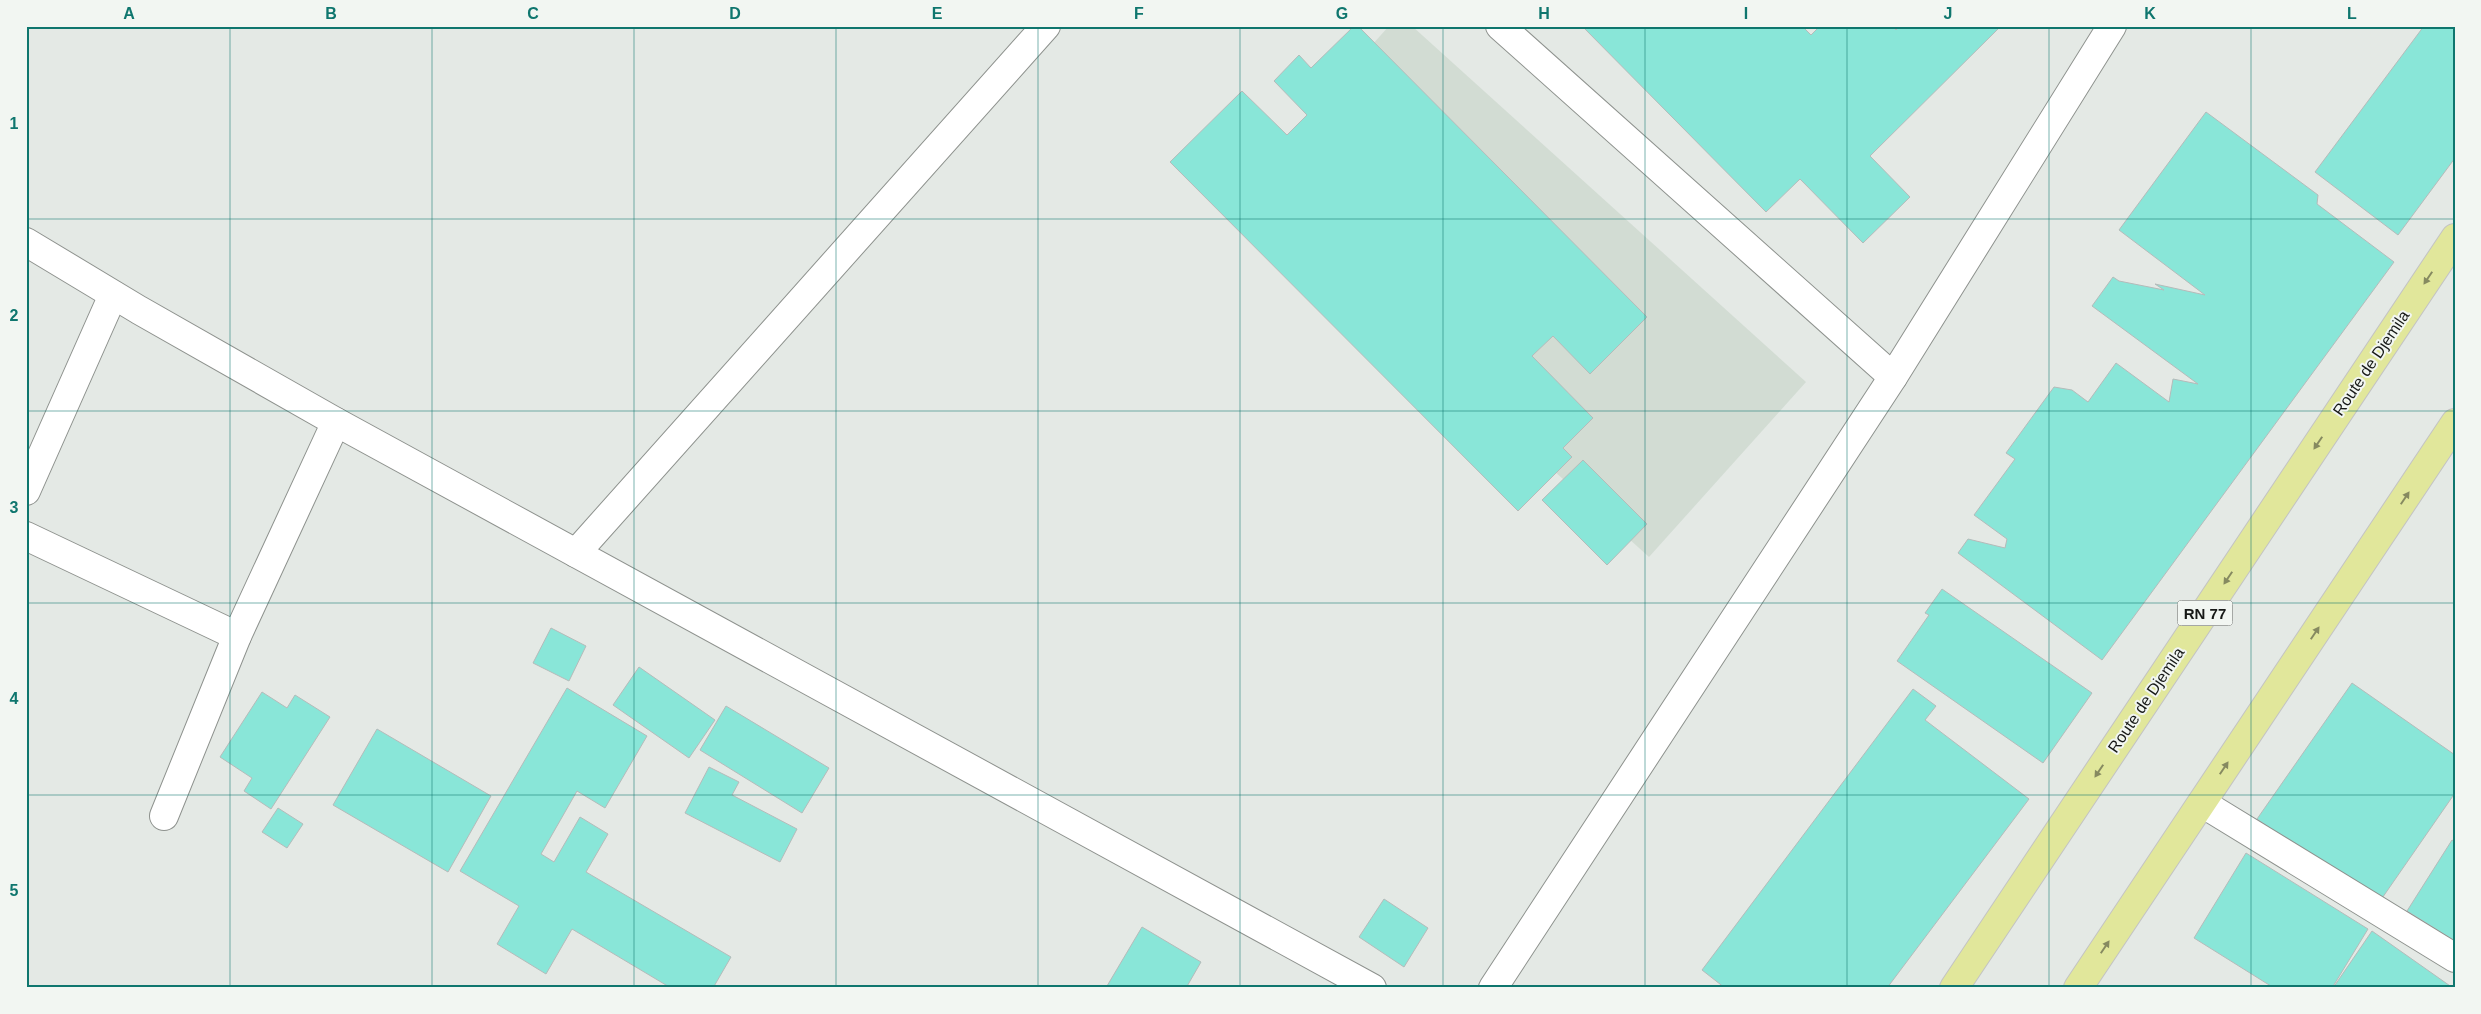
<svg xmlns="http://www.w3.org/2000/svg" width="2481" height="1014" viewBox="0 0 2481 1014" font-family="Arial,sans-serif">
<rect width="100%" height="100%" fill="#e4e9e5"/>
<polygon fill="#d2dcd3" points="1389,26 1412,26 1806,382 1649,557 1243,189"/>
<g fill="#89e6d8" stroke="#b5bbba">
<polygon points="1354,26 1358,26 1647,317 1590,374 1553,336 1532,356 1593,418 1563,448 1572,457 1518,511 1170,162 1242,91 1287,135 1307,115 1274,81 1299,55 1311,68"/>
<polygon points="1582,26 1802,26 1811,35 1820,26 1892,26 1896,30 1900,26 2001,26 1870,156 1910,197 1863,243 1800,179 1766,212"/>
<polygon points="2424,26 2455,26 2455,158 2398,235 2315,172"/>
<polygon points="2206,112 2318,195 2317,204 2394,262 2102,660 1958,553 1968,539 2005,548 2007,539 1974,515 2015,459 2006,453 2054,387 2072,390 2088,402 2116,363 2169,402 2173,379 2198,384 2092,306 2113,277 2119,281 2164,290 2155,284 2205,295 2119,230"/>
<polygon points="1583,460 1647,524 1607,565 1542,500"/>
<polygon points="1942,589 2092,693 2043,763 1897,661 1929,615 1925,613"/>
<polygon points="551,628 586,646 569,681 533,663"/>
<polygon points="639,667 715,720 689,758 613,705"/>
<polygon points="2352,683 2455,755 2455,793 2378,904 2257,819"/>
<polygon points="567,688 647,736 605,808 577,791 541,854 554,862 580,817 608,834 586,872 731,957 713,988 671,988 572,929 546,974 497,944 519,906 460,871"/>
<polygon points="1913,689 1936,706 1925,720 2029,799 1887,988 1725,988 1702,970"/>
<polygon points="262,692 287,708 295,695 330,717 271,809 244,791 252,778 220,757"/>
<polygon points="726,706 829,768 802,813 700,750"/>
<polygon points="377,729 491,796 448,872 333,805"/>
<polygon points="709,767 739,782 732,795 797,829 780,862 685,813"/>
<polygon points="278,808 303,824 287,848 262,832"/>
<polygon points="2452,840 2455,842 2455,941 2407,911"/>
<polygon points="2246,853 2368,929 2332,988 2274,988 2194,938"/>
<polygon points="1384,899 1428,928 1404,967 1359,937"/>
<polygon points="1142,927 1201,962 1186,988 1110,988 1107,986"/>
<polygon points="2372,931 2453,988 2333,988"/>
</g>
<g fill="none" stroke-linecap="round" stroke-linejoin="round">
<defs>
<g id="minor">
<polyline points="1500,26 1893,377"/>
<polyline points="26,242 139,310 336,422 1372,988"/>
<polyline points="26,491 113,295"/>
<polyline points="26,536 237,636"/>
<polyline points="576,553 1046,26"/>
<polyline points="2202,803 2455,958"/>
<polyline points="164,816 237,636 336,422"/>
<polyline points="1493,988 1893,377 2112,26"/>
</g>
<g id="major">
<polyline points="1954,988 2455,238"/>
<polyline points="2078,988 2455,423"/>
</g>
</defs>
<use href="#minor" stroke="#8e928e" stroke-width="30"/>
<use href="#major" stroke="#c3c3c3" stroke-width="30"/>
<use href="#minor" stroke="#fff" stroke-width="28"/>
<use href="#major" stroke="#e1e79b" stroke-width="28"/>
</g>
<defs><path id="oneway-solid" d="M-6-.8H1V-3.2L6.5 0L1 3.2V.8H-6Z" transform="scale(1.25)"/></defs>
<g fill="#868a60">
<use href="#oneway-solid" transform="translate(2428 278) rotate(124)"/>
<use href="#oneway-solid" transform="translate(2318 443) rotate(124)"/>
<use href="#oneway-solid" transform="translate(2405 498) rotate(-56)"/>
<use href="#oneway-solid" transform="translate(2228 578) rotate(124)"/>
<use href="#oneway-solid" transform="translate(2315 633) rotate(-56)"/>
<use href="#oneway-solid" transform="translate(2224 768) rotate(-56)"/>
<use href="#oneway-solid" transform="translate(2099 771) rotate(124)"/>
<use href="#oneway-solid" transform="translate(2105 947) rotate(-56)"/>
</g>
<path fill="none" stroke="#0f766e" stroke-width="1" stroke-opacity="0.55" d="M 230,26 L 230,988M 432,26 L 432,988M 634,26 L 634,988M 836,26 L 836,988M 1038,26 L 1038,988M 1240,26 L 1240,988M 1443,26 L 1443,988M 1645,26 L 1645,988M 1847,26 L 1847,988M 2049,26 L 2049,988M 2251,26 L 2251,988M 26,219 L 2455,219M 26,411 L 2455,411M 26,603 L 2455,603M 26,795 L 2455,795"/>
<g text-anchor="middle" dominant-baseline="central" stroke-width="4" stroke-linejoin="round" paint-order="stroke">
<rect fill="#f2f6f2" stroke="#595b59" stroke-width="1" x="2177.5" y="600.5" width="55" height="25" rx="4"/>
<g font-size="15" font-weight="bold" fill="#171917">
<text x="2205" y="613">RN 77</text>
</g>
<g font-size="16" fill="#171917" stroke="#f2f6f2">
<text transform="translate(2371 363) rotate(-56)">Route de Djemila</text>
<text transform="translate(2146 700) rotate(-56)">Route de Djemila</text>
</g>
</g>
<rect width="2481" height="1014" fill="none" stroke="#f2f6f2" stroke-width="55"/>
<rect x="28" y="28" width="2426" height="958" fill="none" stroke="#0f766e" stroke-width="2"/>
<g font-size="16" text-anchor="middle" font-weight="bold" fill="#0f766e">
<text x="129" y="19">A</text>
<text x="331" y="19">B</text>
<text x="533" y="19">C</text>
<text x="735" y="19">D</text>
<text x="937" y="19">E</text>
<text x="1139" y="19">F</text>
<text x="1342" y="19">G</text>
<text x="1544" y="19">H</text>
<text x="1746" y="19">I</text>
<text x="1948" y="19">J</text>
<text x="2150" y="19">K</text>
<text x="2352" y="19">L</text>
<text x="14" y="129">1</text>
<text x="14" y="321">2</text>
<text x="14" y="513">3</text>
<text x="14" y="704">4</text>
<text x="14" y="896">5</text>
</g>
</svg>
